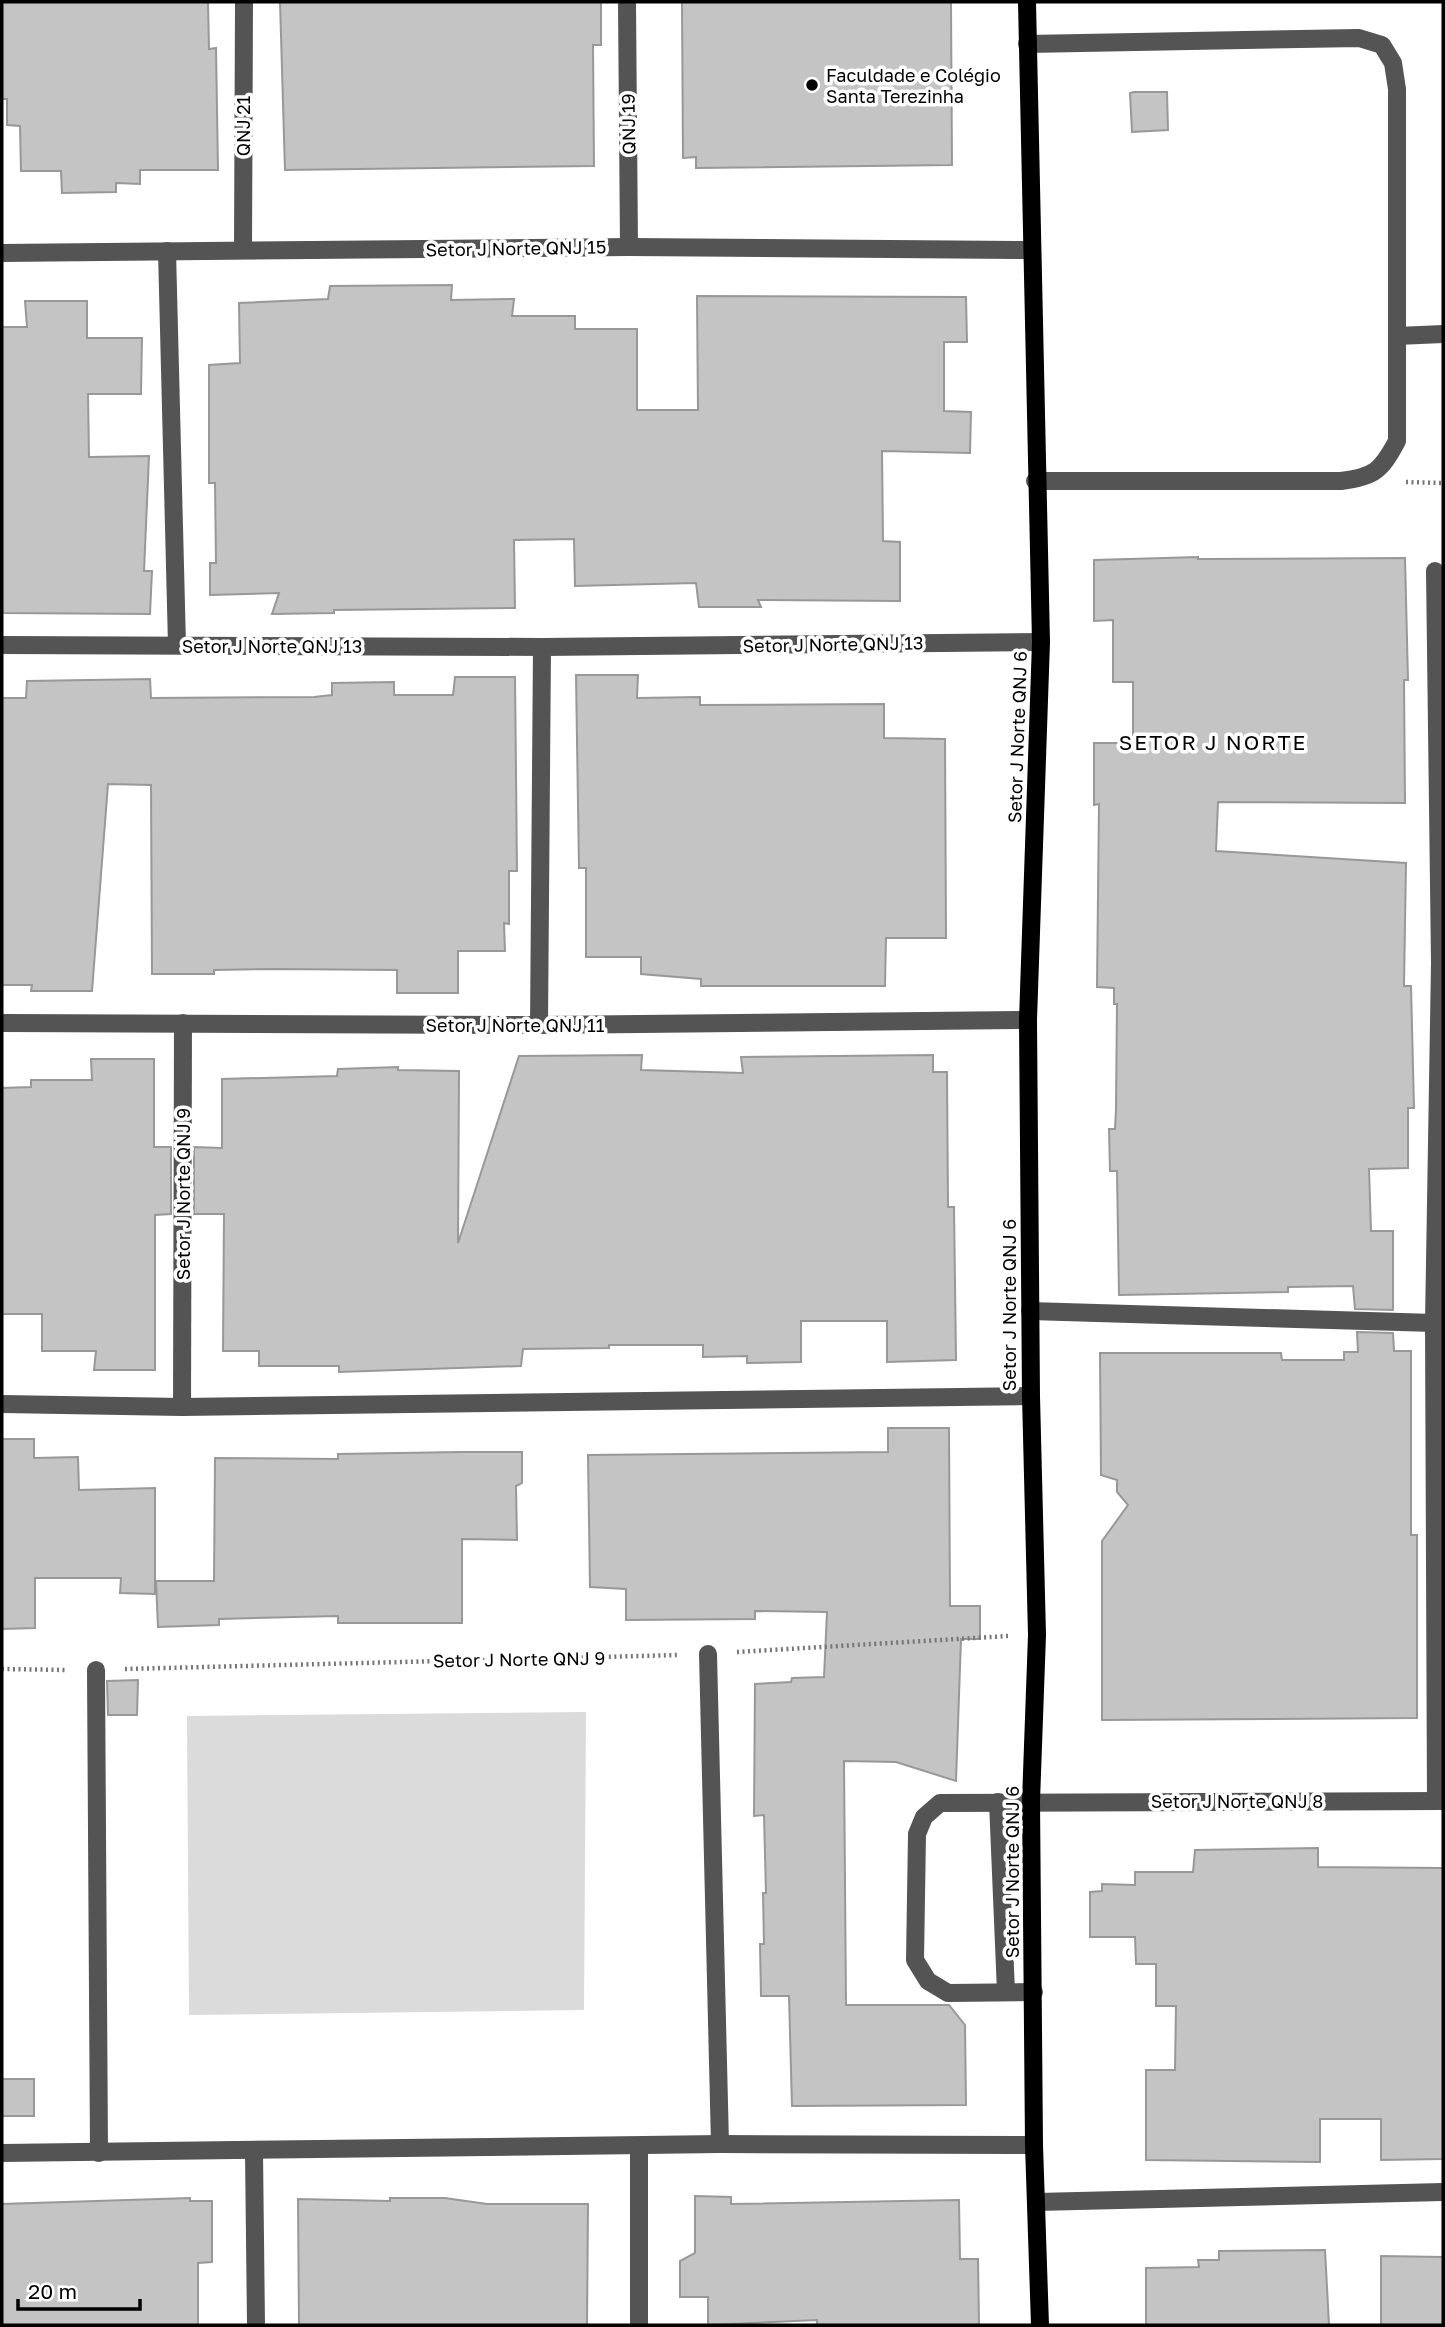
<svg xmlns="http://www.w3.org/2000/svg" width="1445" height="2327" viewBox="0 0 1445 2327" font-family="'Golos Text',sans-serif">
<rect width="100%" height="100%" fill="#fff"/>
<polygon fill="#dbdbdb" points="586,1712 584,2010 189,2015 187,1716"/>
<g fill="#c4c4c4" stroke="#989898" stroke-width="2">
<polygon points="2,2 208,2 209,49 216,48 218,170 140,170 140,184 116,183 116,192 62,193 61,171 21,171 20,126 7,125 7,99 2,99"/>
<polygon points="280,2 601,2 601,45 593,45 594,166 285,170"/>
<polygon points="682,2 951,2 952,165 696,168 696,157 683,158"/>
<polygon points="1134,92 1167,92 1168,130 1132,132 1130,93"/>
<polygon points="452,285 451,300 514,299 512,316 575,316 575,329 637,329 637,410 698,410 697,296 966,297 967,342 944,342 944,411 971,412 970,453 882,451 883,541 900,542 900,601 758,600 761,607 699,607 696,583 575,586 574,539 514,540 515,608 334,610 334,613 272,614 279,593 210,595 210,563 216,563 215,483 209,483 209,365 240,363 239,303 328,299 330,286"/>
<polygon points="25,301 87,301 87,338 142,338 141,394 88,394 89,457 149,456 144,571 152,571 150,614 2,613 2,327 27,327"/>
<polygon points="1198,557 1198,559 1405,558 1408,680 1404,680 1405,803 1218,802 1216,851 1406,863 1404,986 1411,986 1414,1108 1408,1108 1408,1168 1369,1169 1371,1231 1393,1231 1393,1310 1355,1309 1353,1286 1288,1287 1288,1292 1119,1295 1117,1171 1110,1171 1109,1129 1115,1129 1116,1109 1117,1004 1114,1004 1114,988 1097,987 1099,804 1094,805 1094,743 1133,743 1133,682 1113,682 1113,620 1094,621 1094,560"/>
<polygon points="576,675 638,675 637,698 700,697 700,705 884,704 884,738 945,739 946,938 886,938 885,986 701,986 701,979 641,974 641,957 586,957 586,868 579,868"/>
<polygon points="455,677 515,677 517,871 509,871 509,924 504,923 505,951 458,951 458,993 397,993 397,970 274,969 214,970 214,974 152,974 151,785 108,784 92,991 31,991 32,985 2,985 2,698 26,698 27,681 150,679 151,698 314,697 332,695 332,683 394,682 394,695 453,695"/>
<polygon points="642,1055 641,1070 743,1073 741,1057 933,1055 933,1072 947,1072 948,1207 954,1207 956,1360 887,1362 887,1321 801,1321 801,1362 747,1363 747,1356 703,1357 703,1345 609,1345 609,1348 523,1349 521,1366 339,1372 339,1366 259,1366 259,1351 223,1351 224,1214 194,1214 194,1147 222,1148 222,1079 337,1076 338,1069 398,1067 398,1070 459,1071 458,1243 519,1056"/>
<polygon points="91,1059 154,1059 154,1147 171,1147 171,1214 155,1215 155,1370 94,1370 96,1351 42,1351 42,1314 2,1314 2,1088 31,1087 31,1080 92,1080"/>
<polygon points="1357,1332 1393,1333 1394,1351 1411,1351 1411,1535 1417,1535 1417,1718 1102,1720 1102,1541 1128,1505 1117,1492 1117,1480 1101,1475 1100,1353 1281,1353 1282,1360 1344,1360 1344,1352 1358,1352"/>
<polygon points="888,1428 949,1428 950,1606 980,1606 980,1639 961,1639 956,1781 896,1762 844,1761 846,2005 949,2005 965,2025 966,2105 792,2106 789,1996 761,1996 760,1944 764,1944 763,1893 766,1893 764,1815 754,1816 755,1684 791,1682 792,1678 824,1677 827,1612 755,1611 755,1619 626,1620 626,1589 590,1587 588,1455 888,1452"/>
<polygon points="2,1439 34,1439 34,1458 78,1457 79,1490 155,1488 155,1594 120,1593 121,1578 35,1578 35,1628 2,1629"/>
<polygon points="461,1452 522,1452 522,1483 516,1486 517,1540 462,1539 462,1623 338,1623 338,1616 219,1619 219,1625 158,1627 156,1581 214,1581 215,1458 338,1459 338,1454"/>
<polygon points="138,1680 137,1715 108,1715 107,1681"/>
<polygon points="1318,1848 1318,1867 1443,1868 1443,2159 1381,2160 1381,2119 1320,2119 1320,2162 1146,2160 1146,2070 1175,2070 1176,2006 1156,2006 1156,1964 1136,1964 1135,1937 1090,1937 1090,1892 1102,1891 1102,1884 1135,1885 1135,1872 1193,1872 1195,1850"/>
<rect x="2" y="2079" width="32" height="37"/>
<polygon points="695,2196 731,2197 731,2204 959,2200 960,2259 978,2259 979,2325 817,2325 817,2320 708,2325 708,2297 680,2297 680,2261 695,2253"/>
<polygon points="190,2198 190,2201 212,2201 212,2262 198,2263 198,2325 2,2325 2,2204"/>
<polygon points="390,2198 445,2198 487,2204 588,2204 587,2325 299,2325 298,2199 390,2201"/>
<polygon points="1325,2250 1329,2325 1146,2325 1146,2268 1199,2267 1198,2260 1219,2260 1219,2251"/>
<polygon points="1381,2256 1443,2257 1443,2325 1381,2325"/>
</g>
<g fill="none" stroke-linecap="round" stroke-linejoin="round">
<g stroke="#767676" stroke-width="4.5" stroke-dasharray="2 3.5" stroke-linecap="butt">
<polyline points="1406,482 1443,483"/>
<polyline points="737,1652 1008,1636"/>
<polyline points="2,1669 67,1670"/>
<polyline points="125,1669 679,1655"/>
</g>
<g stroke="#545454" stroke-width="18">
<polyline points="627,2 629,247"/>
<path d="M 1027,44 L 1359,38 L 1382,45 L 1393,63 L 1397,89 L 1397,441 C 1381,471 1374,477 1341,481 L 1035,481"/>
<polyline points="243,250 244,2"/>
<polyline points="167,251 177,645"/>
<polyline points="2,253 629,247 1031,250"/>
<polyline points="1397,336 1443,334"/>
<polyline points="1435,571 1440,963 1434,1323 1436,1801"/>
<polyline points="2,645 542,647 1041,642"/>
<polyline points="2,1023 539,1025 1028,1020"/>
<polyline points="539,1025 542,647"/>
<polyline points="1030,1311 1434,1323"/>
<polyline points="2,1404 182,1407 1031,1396"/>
<polyline points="182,1407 183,1023"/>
<polyline points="708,1654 720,2144"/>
<polyline points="96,1670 99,2153"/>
<polyline points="998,1802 1006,1992"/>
<polyline points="1034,1992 948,1993 928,1981 915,1960 917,1834 924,1817 940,1803 1443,1801"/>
<polyline points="254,2152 256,2325"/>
<polyline points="2,2153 720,2144 1034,2145"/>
<polyline points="1037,2202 1443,2192"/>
<polyline points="639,2325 639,2146"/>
</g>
<polyline stroke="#000" stroke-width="18" points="1027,2 1041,642 1028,1020 1031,1396 1037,1635 1031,1801 1034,2145 1040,2325"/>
</g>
<circle fill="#000" stroke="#fff" stroke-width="2.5" cx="812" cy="85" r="7"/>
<g text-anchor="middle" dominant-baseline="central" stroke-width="7" stroke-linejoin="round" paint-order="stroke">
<g font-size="18" fill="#000" stroke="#fff" text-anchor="start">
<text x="826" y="75">Faculdade e Colégio<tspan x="826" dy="21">Santa Terezinha</tspan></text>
</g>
<g font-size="18" fill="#000" stroke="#fff">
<text transform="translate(628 124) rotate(-91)">QNJ 19</text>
<text transform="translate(243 126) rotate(-90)">QNJ 21</text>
<text transform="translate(516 248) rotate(-1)">Setor J Norte QNJ 15</text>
<text transform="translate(833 644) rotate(-1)">Setor J Norte QNJ 13</text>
<text x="272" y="646">Setor J Norte QNJ 13</text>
<text transform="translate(1017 737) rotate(-88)">Setor J Norte QNJ 6</text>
<text x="515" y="1025">Setor J Norte QNJ 11</text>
<text transform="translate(183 1194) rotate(-90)">Setor J Norte QNJ 9</text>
<text transform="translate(1009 1305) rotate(-90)">Setor J Norte QNJ 6</text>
<text transform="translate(519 1659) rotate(-1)">Setor J Norte QNJ 9</text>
<text x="1237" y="1801">Setor J Norte QNJ 8</text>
<text transform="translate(1012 1872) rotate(-90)">Setor J Norte QNJ 6</text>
</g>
<g font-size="21" letter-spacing="2" fill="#000" stroke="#fff">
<text x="1213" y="742">SETOR J NORTE</text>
</g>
</g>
<rect width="1445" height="2327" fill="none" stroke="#000000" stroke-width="7"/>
<path d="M18 2299v10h122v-10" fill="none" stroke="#000000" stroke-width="3.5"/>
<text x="28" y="2299" font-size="21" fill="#000000" stroke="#ffffff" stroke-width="5" paint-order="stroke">20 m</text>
</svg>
